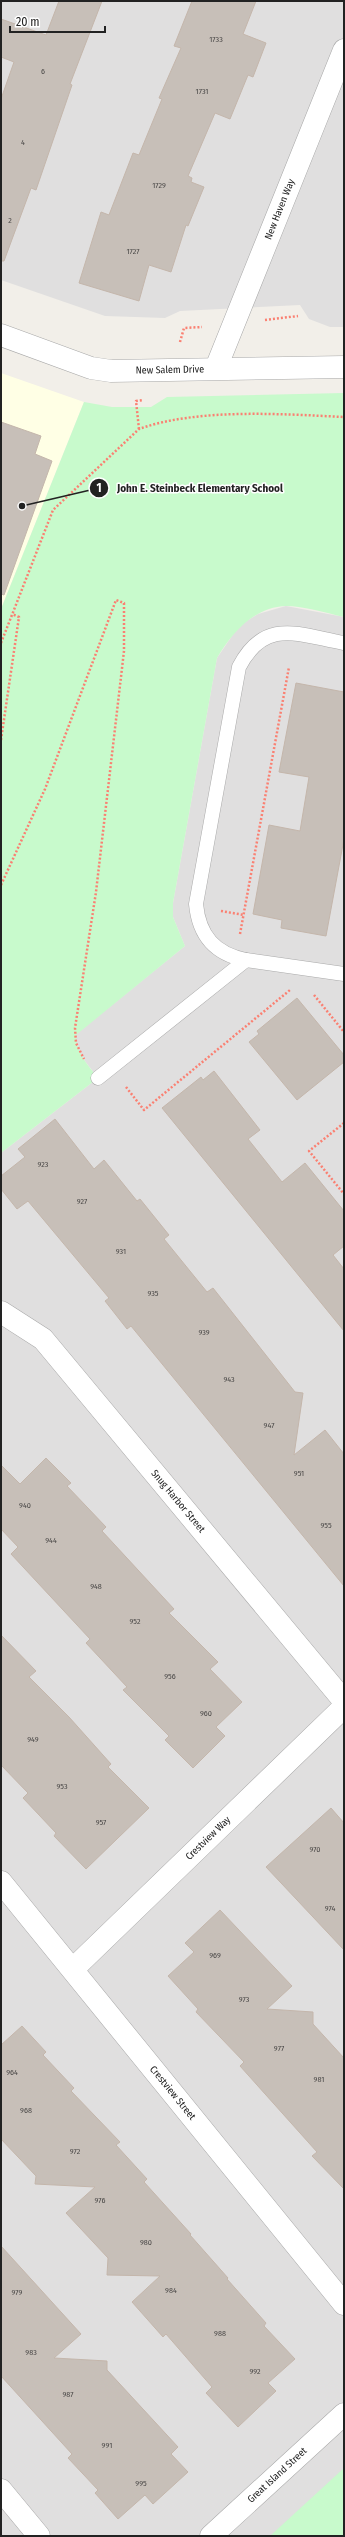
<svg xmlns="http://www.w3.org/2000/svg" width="345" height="2537" viewBox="0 0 345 2537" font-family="'Fira Sans Condensed',sans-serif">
<rect width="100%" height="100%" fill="#f2efe9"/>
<g fill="#e0dfdf">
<polygon points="1,1 344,1 344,327 330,327 309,319 300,305 180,311 165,318 105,316 1,280"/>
<polygon points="286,606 344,617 344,2536 1,2536 1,1153 98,1078 81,1056 76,1043 75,1035 185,946 173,917 173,903 217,658 234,633 245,622 258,614"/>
</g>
<polygon fill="#ffffe5" points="1,373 84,402 1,609"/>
<g fill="#c8facc">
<path d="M 344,393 L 344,617 C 326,613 304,606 286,606 C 254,607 232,633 217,658 L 173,903 L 173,917 L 185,946 L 76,1035 C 76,1052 87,1064 98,1078 L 1,1153 L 1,609 L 84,402 L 112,407 L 151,407 L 167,397 Z"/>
<polygon points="344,2468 344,2536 270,2536"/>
</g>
<g fill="#c7bfb8" stroke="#c4b6ab">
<polygon points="59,1 102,1 70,84 72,85 36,190 31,188 4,261 1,261 1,99 14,62 1,57 1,19 46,35"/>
<polygon points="192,1 256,1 243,34 266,43 253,77 248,75 230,119 215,113 188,176 192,178 191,182 204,187 188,226 186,225 171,272 149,265 139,301 79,283 101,212 109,215 133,153 139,155 162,99 159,98 181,48 174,46"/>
<polygon points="1,422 41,436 35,454 52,461 4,595 1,594"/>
<polygon points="296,683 344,692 344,839 326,936 281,928 282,920 253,914 269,825 300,831 309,777 279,772"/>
<polygon points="297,998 344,1055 344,1062 297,1100 249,1042 259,1034 257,1031"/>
<polygon points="214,1071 260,1130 248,1139 282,1182 305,1163 344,1211 344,1246 333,1255 344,1269 344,1331 162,1108 201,1077 203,1080"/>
<polygon points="55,1119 94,1169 104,1160 137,1201 140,1199 169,1235 164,1239 207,1292 213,1288 295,1392 303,1393 294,1455 325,1430 344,1454 344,1586 131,1326 127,1329 105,1301 109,1298 28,1201 17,1209 1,1189 1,1176 25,1157 18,1149"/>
<polygon points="46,1458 71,1483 67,1486 106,1527 102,1531 174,1609 169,1613 218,1662 210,1669 242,1702 216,1727 225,1736 193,1768 165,1740 169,1736 123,1690 127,1687 86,1643 90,1639 11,1554 18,1547 1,1529 1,1465 20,1484"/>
<polygon points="1,1635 36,1671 29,1677 69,1717 111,1764 108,1767 149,1808 86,1869 54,1836 56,1833 23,1798 28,1793 1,1765"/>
<polygon points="331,1808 344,1823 344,1950 266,1867"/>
<polygon points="220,1910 292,1986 267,2009 313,2012 313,2024 344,2058 344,2189 312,2156 317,2152 240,2066 244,2062 196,2012 198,2009 168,1976 194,1952 185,1943"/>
<polygon points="22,2026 46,2052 43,2055 74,2088 71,2091 120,2142 116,2145 147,2179 144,2182 191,2234 190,2235 228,2278 227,2279 266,2323 264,2326 295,2359 268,2383 276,2391 238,2427 206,2393 212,2387 166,2334 163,2337 132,2302 160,2276 107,2275 108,2258 66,2213 95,2187 35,2184 36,2176 1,2139 1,2045"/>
<polygon points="1,2246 81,2334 54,2358 107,2361 107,2370 178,2447 171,2454 188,2472 153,2504 145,2495 118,2519 95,2493 98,2490 68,2458 72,2454 1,2376"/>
</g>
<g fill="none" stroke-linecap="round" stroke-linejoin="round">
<defs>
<g id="lane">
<polyline points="246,960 344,974"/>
<path d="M 98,1078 L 246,960 C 215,954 199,936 196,904 L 239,667 C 265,617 299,635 344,643"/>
</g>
<g id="street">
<path id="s1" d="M 1,335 L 91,368 L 111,371 L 344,367"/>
<path id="s2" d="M 216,368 L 344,50"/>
<path id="s3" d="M 1,1312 L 43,1339 L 344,1701"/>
<path id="s4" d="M 1,1882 L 344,2304"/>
<path id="s5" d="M 73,1969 L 344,1707"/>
<polyline points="1,2490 39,2536"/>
<path id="s6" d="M 211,2536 L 344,2414"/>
</g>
</defs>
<use href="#lane" stroke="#a9a9a9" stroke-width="15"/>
<use href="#street" stroke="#a9a9a9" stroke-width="23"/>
<g stroke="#fa8072" stroke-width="2.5" stroke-dasharray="2 2" stroke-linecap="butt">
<polyline points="265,320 298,316"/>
<polyline points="180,342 184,328 202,327"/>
<polyline points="139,429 136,401 143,400"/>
<path d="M 1,643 L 53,510 L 139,429 C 198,408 281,414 344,417"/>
<polyline points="1,740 19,617 12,614"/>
<polyline points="1,885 45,789 116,600 124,603 124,651 96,892 75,1028 76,1043 84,1059"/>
<polyline points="221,911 244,915"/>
<polyline points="240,934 289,667"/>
<polyline points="314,995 344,1032"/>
<polyline points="126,1087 144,1110 290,990"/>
<polyline points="344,1123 309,1151 344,1194"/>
</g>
<use href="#lane" stroke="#fff" stroke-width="14"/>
<use href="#street" stroke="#fff" stroke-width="22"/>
</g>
<g text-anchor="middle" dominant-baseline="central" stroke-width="3" stroke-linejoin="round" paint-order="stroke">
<g font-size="8" fill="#4b4948">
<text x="216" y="39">1733</text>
<text x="43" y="71">6</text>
<text x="202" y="91">1731</text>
<text x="23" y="142">4</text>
<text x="159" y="185">1729</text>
<text x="10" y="220">2</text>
<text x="133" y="251">1727</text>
<text x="43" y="1164">923</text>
<text x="82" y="1201">927</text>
<text x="121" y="1251">931</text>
<text x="153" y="1293">935</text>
<text x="204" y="1332">939</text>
<text x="229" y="1379">943</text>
<text x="269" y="1425">947</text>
<text x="299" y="1473">951</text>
<text x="25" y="1505">940</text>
<text x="326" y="1525">955</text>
<text x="51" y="1540">944</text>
<text x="96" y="1586">948</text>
<text x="135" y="1621">952</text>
<text x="170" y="1676">956</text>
<text x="206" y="1713">960</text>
<text x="33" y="1739">949</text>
<text x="62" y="1786">953</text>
<text x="101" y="1822">957</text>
<text x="315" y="1849">970</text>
<text x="330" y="1908">974</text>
<text x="215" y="1955">969</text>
<text x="244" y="1999">973</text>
<text x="279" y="2048">977</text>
<text x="12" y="2072">964</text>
<text x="319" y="2079">981</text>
<text x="26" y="2110">968</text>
<text x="75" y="2151">972</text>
<text x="100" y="2200">976</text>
<text x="146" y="2242">980</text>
<text x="171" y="2290">984</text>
<text x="17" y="2292">979</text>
<text x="220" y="2333">988</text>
<text x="31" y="2352">983</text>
<text x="255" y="2371">992</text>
<text x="68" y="2394">987</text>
<text x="107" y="2445">991</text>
<text x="141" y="2483">995</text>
</g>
<g font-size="10" fill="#222" stroke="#fff">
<text stroke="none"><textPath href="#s2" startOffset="171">New Haven Way</textPath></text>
<text stroke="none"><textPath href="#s1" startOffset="175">New Salem Drive</textPath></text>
<text stroke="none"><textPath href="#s3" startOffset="261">Snug Harbor Street</textPath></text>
<text stroke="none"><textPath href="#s5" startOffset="188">Crestview Way</textPath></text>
<text stroke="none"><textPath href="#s4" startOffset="272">Crestview Street</textPath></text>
<text stroke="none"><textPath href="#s6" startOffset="90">Great Island Street</textPath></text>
</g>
</g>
<path fill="none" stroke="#222" stroke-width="1.5" d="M22 506L99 488"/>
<g fill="#222" stroke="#fff" stroke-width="1.5">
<circle cx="22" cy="506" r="4"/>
<circle cx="99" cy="488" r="10"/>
</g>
<g font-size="12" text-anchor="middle" font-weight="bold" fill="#fff">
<text x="99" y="492">1</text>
</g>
<g font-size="11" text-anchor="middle" font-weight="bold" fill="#222" stroke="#fff" stroke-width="3" stroke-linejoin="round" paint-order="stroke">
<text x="200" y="492">John E. Steinbeck Elementary School</text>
</g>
<rect width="345" height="2537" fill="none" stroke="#222222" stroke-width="4"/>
<path d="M10 26v6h95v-6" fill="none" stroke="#222222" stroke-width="2"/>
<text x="16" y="26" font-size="12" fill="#222222" stroke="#ffffff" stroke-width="3" paint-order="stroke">20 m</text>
</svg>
